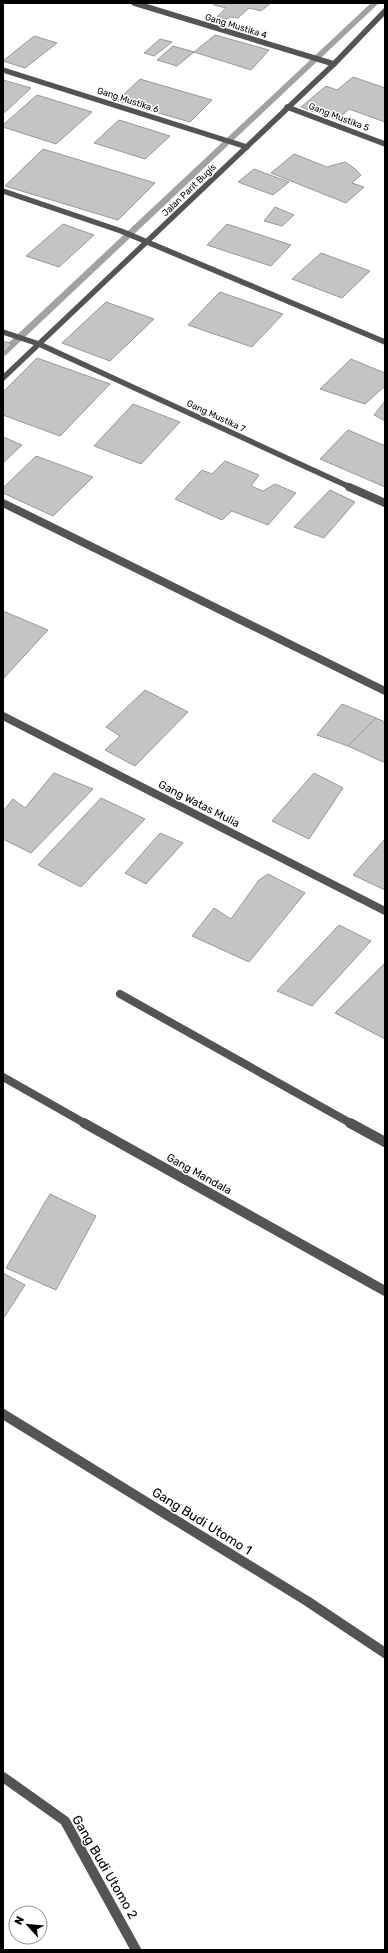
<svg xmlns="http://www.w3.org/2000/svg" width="388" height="1953" viewBox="0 0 388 1953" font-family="Rubik,sans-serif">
<rect width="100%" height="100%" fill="#fff"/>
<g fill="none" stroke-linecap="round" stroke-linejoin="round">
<polygon fill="#a2a2a2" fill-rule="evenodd" points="371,3 379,3 6,355 3,356 3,348"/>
</g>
<g fill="#c4c4c4" stroke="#989898">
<polygon points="214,3 271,3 261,11 249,8 238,18 230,17 220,23 215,19 226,8 214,5"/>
<polygon points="215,35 269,50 251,70 194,52"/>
<polygon points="34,36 57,43 25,68 3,61"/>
<polygon points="160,39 172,42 154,56 144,53"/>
<polygon points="173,46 194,52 177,66 157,60"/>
<polygon points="353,77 385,88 385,122 349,109 337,120 301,107 326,86 337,90"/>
<polygon points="140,79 212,100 190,122 117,101"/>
<polygon points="3,80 31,88 3,114"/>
<polygon points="37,95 92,112 56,144 3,127 3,125"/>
<polygon points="119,120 170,136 145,159 94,143"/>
<polygon points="43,149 155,183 118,220 5,186"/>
<polygon points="294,154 327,167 345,162 354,168 361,175 352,183 364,187 346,203 271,173"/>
<polygon points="254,169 289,182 273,195 238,182"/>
<polygon points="275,207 294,215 282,226 264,221"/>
<polygon points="63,224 94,235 59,267 26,256"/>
<polygon points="227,224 291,245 271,266 207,245"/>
<polygon points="321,253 370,271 342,298 292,279"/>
<polygon points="220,292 283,314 252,347 188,325"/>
<polygon points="106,302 154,319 110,361 62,343"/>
<polygon points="3,341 12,344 3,353"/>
<polygon points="37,358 110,384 60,436 3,415 3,392"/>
<polygon points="351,359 385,373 385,386 365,404 320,389"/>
<polygon points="385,401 385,421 374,415"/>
<polygon points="133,404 180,422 141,464 94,446"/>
<polygon points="348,430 383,445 385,443 385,487 320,459"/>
<polygon points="3,437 22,445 3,463"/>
<polygon points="36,456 93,477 53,516 3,493 3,488"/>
<polygon points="225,461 259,475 251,486 263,491 275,484 296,493 268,525 232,511 222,520 175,499 202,470 212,474"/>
<polygon points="330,490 355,502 324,538 294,527"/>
<polygon points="3,611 48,630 3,679"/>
<polygon points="145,690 188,712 135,766 105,750 120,736 106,727"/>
<polygon points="342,704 376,718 348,746 317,735"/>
<polygon points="376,718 385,722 385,760 383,762 348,746"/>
<polygon points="54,773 93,789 31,853 3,839 3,811 13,799 25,808"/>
<polygon points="314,773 343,788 309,839 272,821"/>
<polygon points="101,798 145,819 81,887 38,865"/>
<polygon points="160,833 183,843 146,884 125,873"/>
<polygon points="385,839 385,890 353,875"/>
<polygon points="268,874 305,893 249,962 192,936 214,908 231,919 259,880"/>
<polygon points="339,925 371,941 312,1006 277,991"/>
<polygon points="385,963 385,1039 335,1013"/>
<polygon points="50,1194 96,1216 56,1290 6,1268"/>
<polygon points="3,1273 25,1285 3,1319"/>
</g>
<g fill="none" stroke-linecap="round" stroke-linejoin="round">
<g stroke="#545454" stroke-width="5.5">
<polyline points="134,3 334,64"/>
<polyline points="3,70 247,147"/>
<polyline points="287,107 385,144"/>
<polyline points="3,191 121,231 385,342"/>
<polyline points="3,332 39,344 352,488"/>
<polyline points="3,378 334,64 385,11"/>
</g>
<g stroke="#545454" stroke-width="8">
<polyline points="349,487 385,503"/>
<polyline points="3,503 385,691"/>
<polyline points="3,716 385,911"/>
<polyline points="120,994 352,1124"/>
<polyline points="3,1077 86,1124"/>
</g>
<g stroke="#545454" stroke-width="10">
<polyline points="84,1123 385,1291"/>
<polyline points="350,1123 385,1142"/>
<polyline points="3,1414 307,1601 385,1653"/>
<polyline points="3,1777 65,1821 136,1950"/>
</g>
</g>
<g text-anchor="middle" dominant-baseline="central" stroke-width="3" stroke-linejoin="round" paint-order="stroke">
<g font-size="9" fill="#000" stroke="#fff">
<text transform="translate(236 26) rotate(17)">Gang Mustika 4</text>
<text transform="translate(128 100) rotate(18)">Gang Mustika 6</text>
<text transform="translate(339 117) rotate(21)">Gang Mustika 5</text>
<text transform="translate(189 190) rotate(-44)">Jalan Parit Bugis</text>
<text transform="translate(216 416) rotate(25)">Gang Mustika 7</text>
</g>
<g font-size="11" fill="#000" stroke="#fff">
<text transform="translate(199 804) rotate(27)">Gang Watas Mulia</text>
<text transform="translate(199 1174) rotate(29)">Gang Mandala</text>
</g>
<g font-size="13" fill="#000" stroke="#fff">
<text transform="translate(202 1521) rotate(32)">Gang Budi Utomo 1</text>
<text transform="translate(105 1867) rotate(60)">Gang Budi Utomo 2</text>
</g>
</g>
<rect width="388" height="1953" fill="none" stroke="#000000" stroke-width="8"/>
<g transform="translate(28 1925) rotate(297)"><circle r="19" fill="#ffffff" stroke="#999999"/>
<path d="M0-3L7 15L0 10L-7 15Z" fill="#000000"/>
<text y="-6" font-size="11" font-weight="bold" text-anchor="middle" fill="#000000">N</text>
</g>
</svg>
